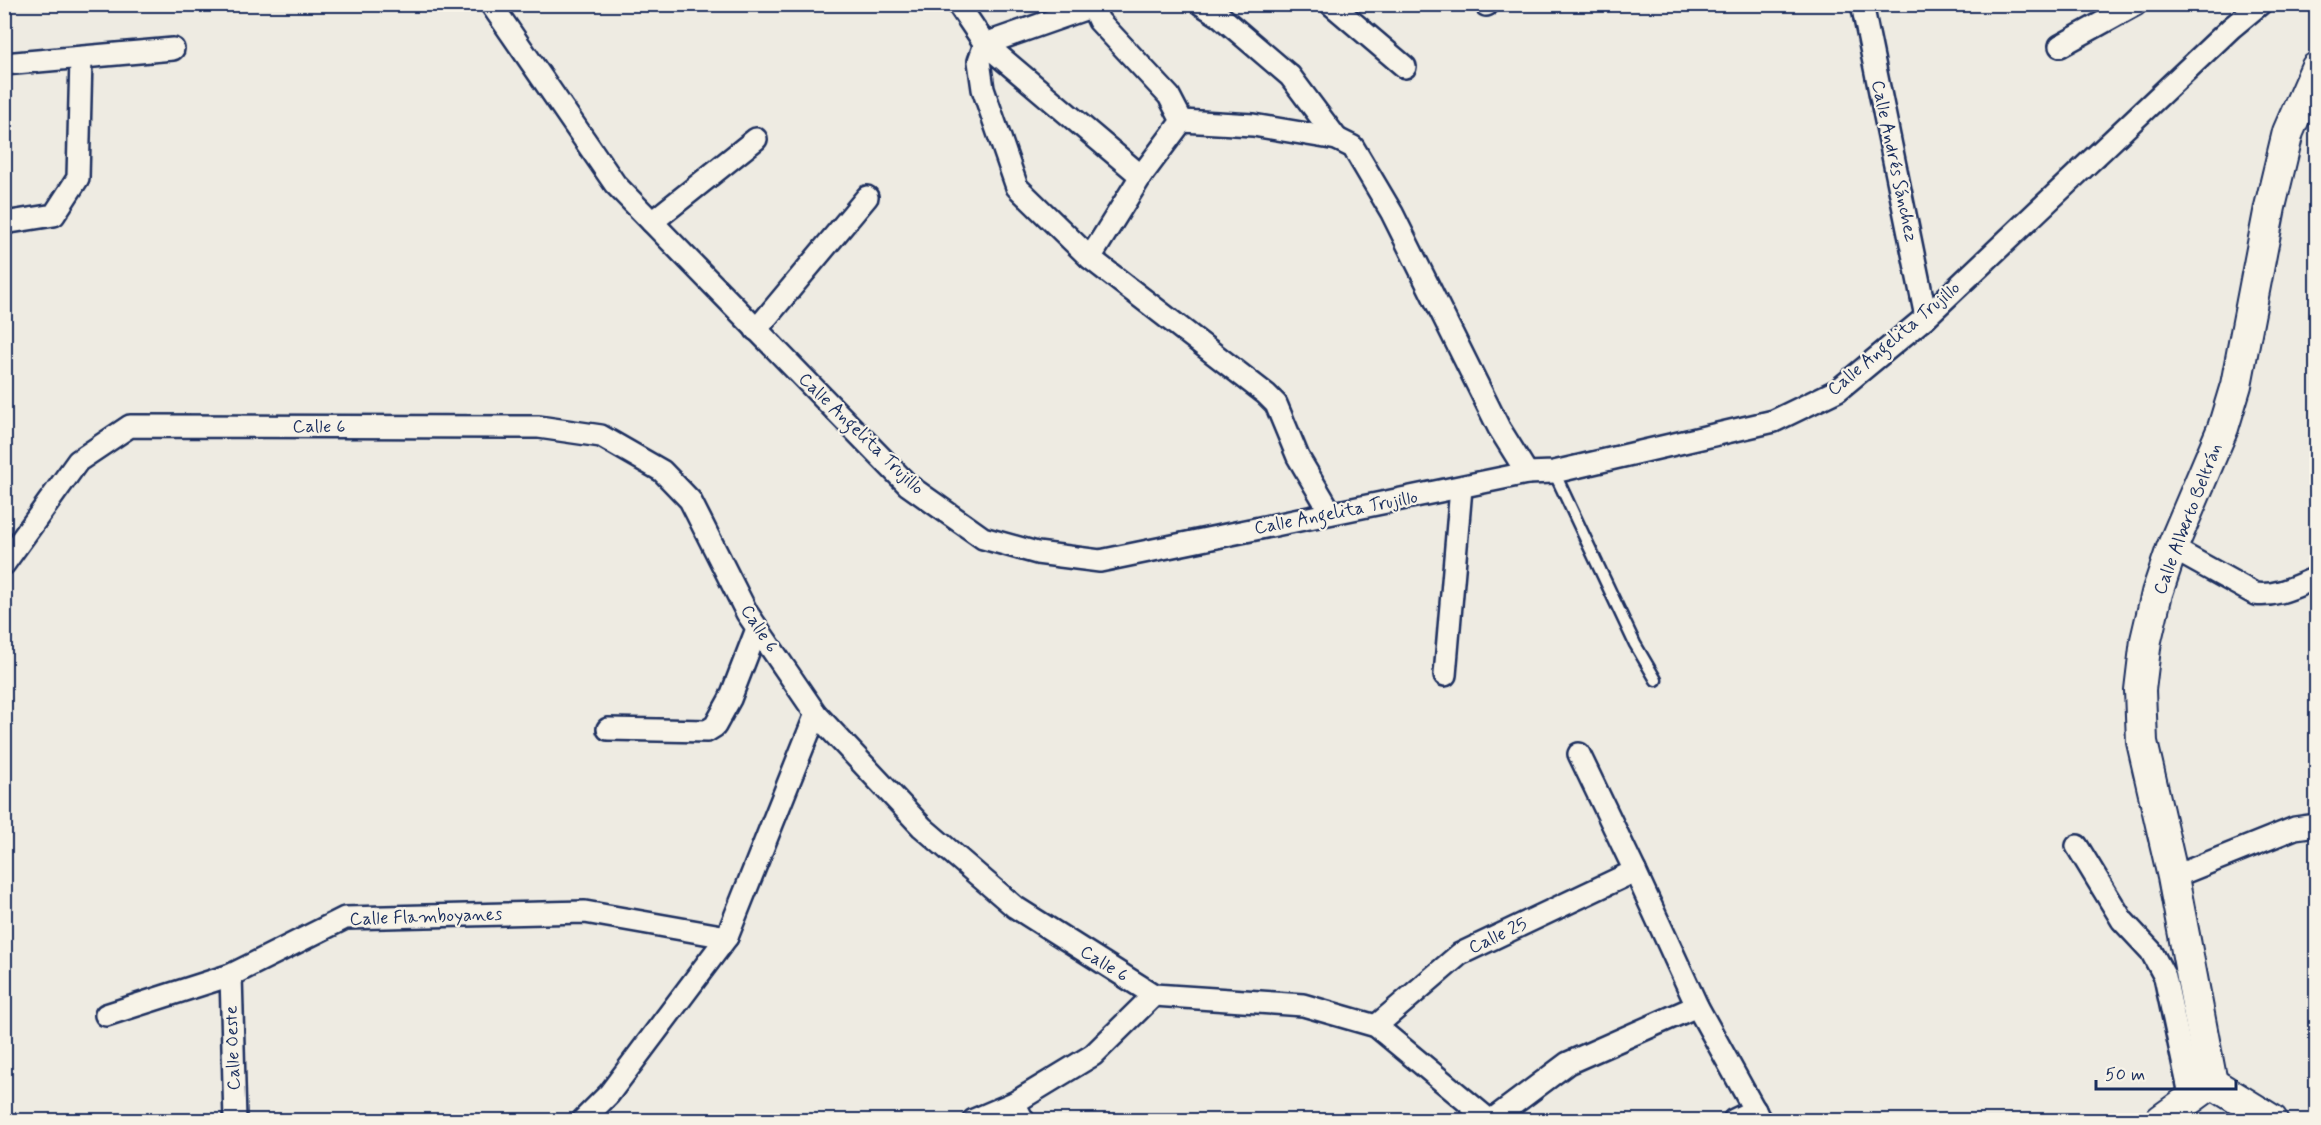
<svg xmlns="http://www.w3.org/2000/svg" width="2321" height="1125" viewBox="0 0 2321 1125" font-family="Mynerve,sans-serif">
<rect width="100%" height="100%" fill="#eeebe2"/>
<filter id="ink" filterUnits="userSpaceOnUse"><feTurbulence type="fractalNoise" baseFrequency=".0167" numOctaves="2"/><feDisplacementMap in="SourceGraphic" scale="12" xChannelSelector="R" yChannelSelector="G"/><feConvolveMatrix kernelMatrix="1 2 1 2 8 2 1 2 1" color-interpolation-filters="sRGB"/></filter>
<g filter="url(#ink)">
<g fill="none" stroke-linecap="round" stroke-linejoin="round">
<defs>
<polyline id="service" points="1554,472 1635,644 1656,680"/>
<g id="minor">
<polyline points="491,4 615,184 908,485 983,538 1037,553 1100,561 1527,473 1554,472 1774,421 1838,390 1926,317 2231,28 2260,4"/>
<polyline points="958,4 985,44 1141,176"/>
<polyline points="1091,4 1099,21 1169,96 1182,121 1141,176 1090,258 1266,394 1276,404 1298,457 1331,513"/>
<polyline points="1201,4 1221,17 1290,76 1337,139"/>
<polyline points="1331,4 1405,67"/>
<polyline points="1862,4 1926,317"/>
<polyline points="1486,5 1488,4"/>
<polyline points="2060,46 2136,4"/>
<polyline points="4,64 173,49"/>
<polyline points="1182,121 1253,125 1337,139 1353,147 1392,213 1499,428 1527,473"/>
<polyline points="652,222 756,139"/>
<polyline points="4,223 54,215 78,178 81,58"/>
<polyline points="1090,258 1017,187 983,89 979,61 985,44 1099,4"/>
<polyline points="756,330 867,197"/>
<path d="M 2172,548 L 2255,594 C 2277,597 2296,586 2316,578"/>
<polyline points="4,564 78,461 130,426 539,427 601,436 662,471 690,500 747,613 816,714 922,827 1015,907 1154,995 1303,1005 1376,1026 1489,1120"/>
<polyline points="1445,675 1461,488"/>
<polyline points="608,729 707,731 715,726 730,699 757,629"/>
<polyline points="1579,754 1635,871 1697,1006 1760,1120"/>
<polyline points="2077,846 2122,920 2151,951 2165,977 2191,1099"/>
<polyline points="2173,877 2295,828 2316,825"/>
<polyline points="231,975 235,1120"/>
<polyline points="106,1015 231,975 345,918 585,912 727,937"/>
<polyline points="1376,1026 1460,954 1635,871"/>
<polyline points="1014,1103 1023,1120"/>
<polyline points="583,1120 609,1094 727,937 816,714"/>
<polyline points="974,1120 1014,1103 1093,1055 1154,995"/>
<polyline points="1492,1120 1568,1063 1697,1006"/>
<polyline points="1734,1120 1755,1110"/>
</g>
<g id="secondary">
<polyline points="2212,1083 2173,877 2142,742 2140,690 2146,640 2157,593 2172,548 2223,428 2236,385 2270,207 2288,132 2316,68"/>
<polyline points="2212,1083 2272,1120"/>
<polyline points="2161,1120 2212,1083"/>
</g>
</defs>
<use href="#service" stroke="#1b2f5e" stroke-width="15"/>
<use href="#minor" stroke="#1b2f5e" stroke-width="26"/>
<use href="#secondary" stroke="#1b2f5e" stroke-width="34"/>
<use href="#service" stroke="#f7f3e8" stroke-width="10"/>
<use href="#minor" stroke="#f7f3e8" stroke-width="21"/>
<use href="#secondary" stroke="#f7f3e8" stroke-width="30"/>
</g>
</g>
<g text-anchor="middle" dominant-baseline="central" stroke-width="4.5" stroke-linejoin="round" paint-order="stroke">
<g font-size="18" fill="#1b2f5e" stroke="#f7f3e8">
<text transform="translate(1894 161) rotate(78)">Calle Andrés Sánchez</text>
<text transform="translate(1894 339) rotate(-40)">Calle Angelita Trujillo</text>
<text x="319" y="427">Calle 6</text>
<text transform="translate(861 434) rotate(44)">Calle Angelita Trujillo</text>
<text transform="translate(1336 513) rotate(-11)">Calle Angelita Trujillo</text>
<text transform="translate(2188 519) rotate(-69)">Calle Alberto Beltrán</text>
<text transform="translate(759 629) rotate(57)">Calle 6</text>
<text transform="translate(426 917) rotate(-2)">Calle Flamboyanes</text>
<text transform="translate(1498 936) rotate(-25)">Calle 25</text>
<text transform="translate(1104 964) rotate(32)">Calle 6</text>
<text transform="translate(233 1048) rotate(-92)">Calle Oeste</text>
</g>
</g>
<rect width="2321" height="1125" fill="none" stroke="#f7f3e8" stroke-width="24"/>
<rect x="12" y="12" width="2297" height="1101" fill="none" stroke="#1b2f5e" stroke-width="2" filter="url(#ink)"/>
<path d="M2096 1080v9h140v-9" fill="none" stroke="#1b2f5e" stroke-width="3"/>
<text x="2105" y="1080" font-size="18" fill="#1b2f5e" stroke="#f7f3e8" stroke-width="4.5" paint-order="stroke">50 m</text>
</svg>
